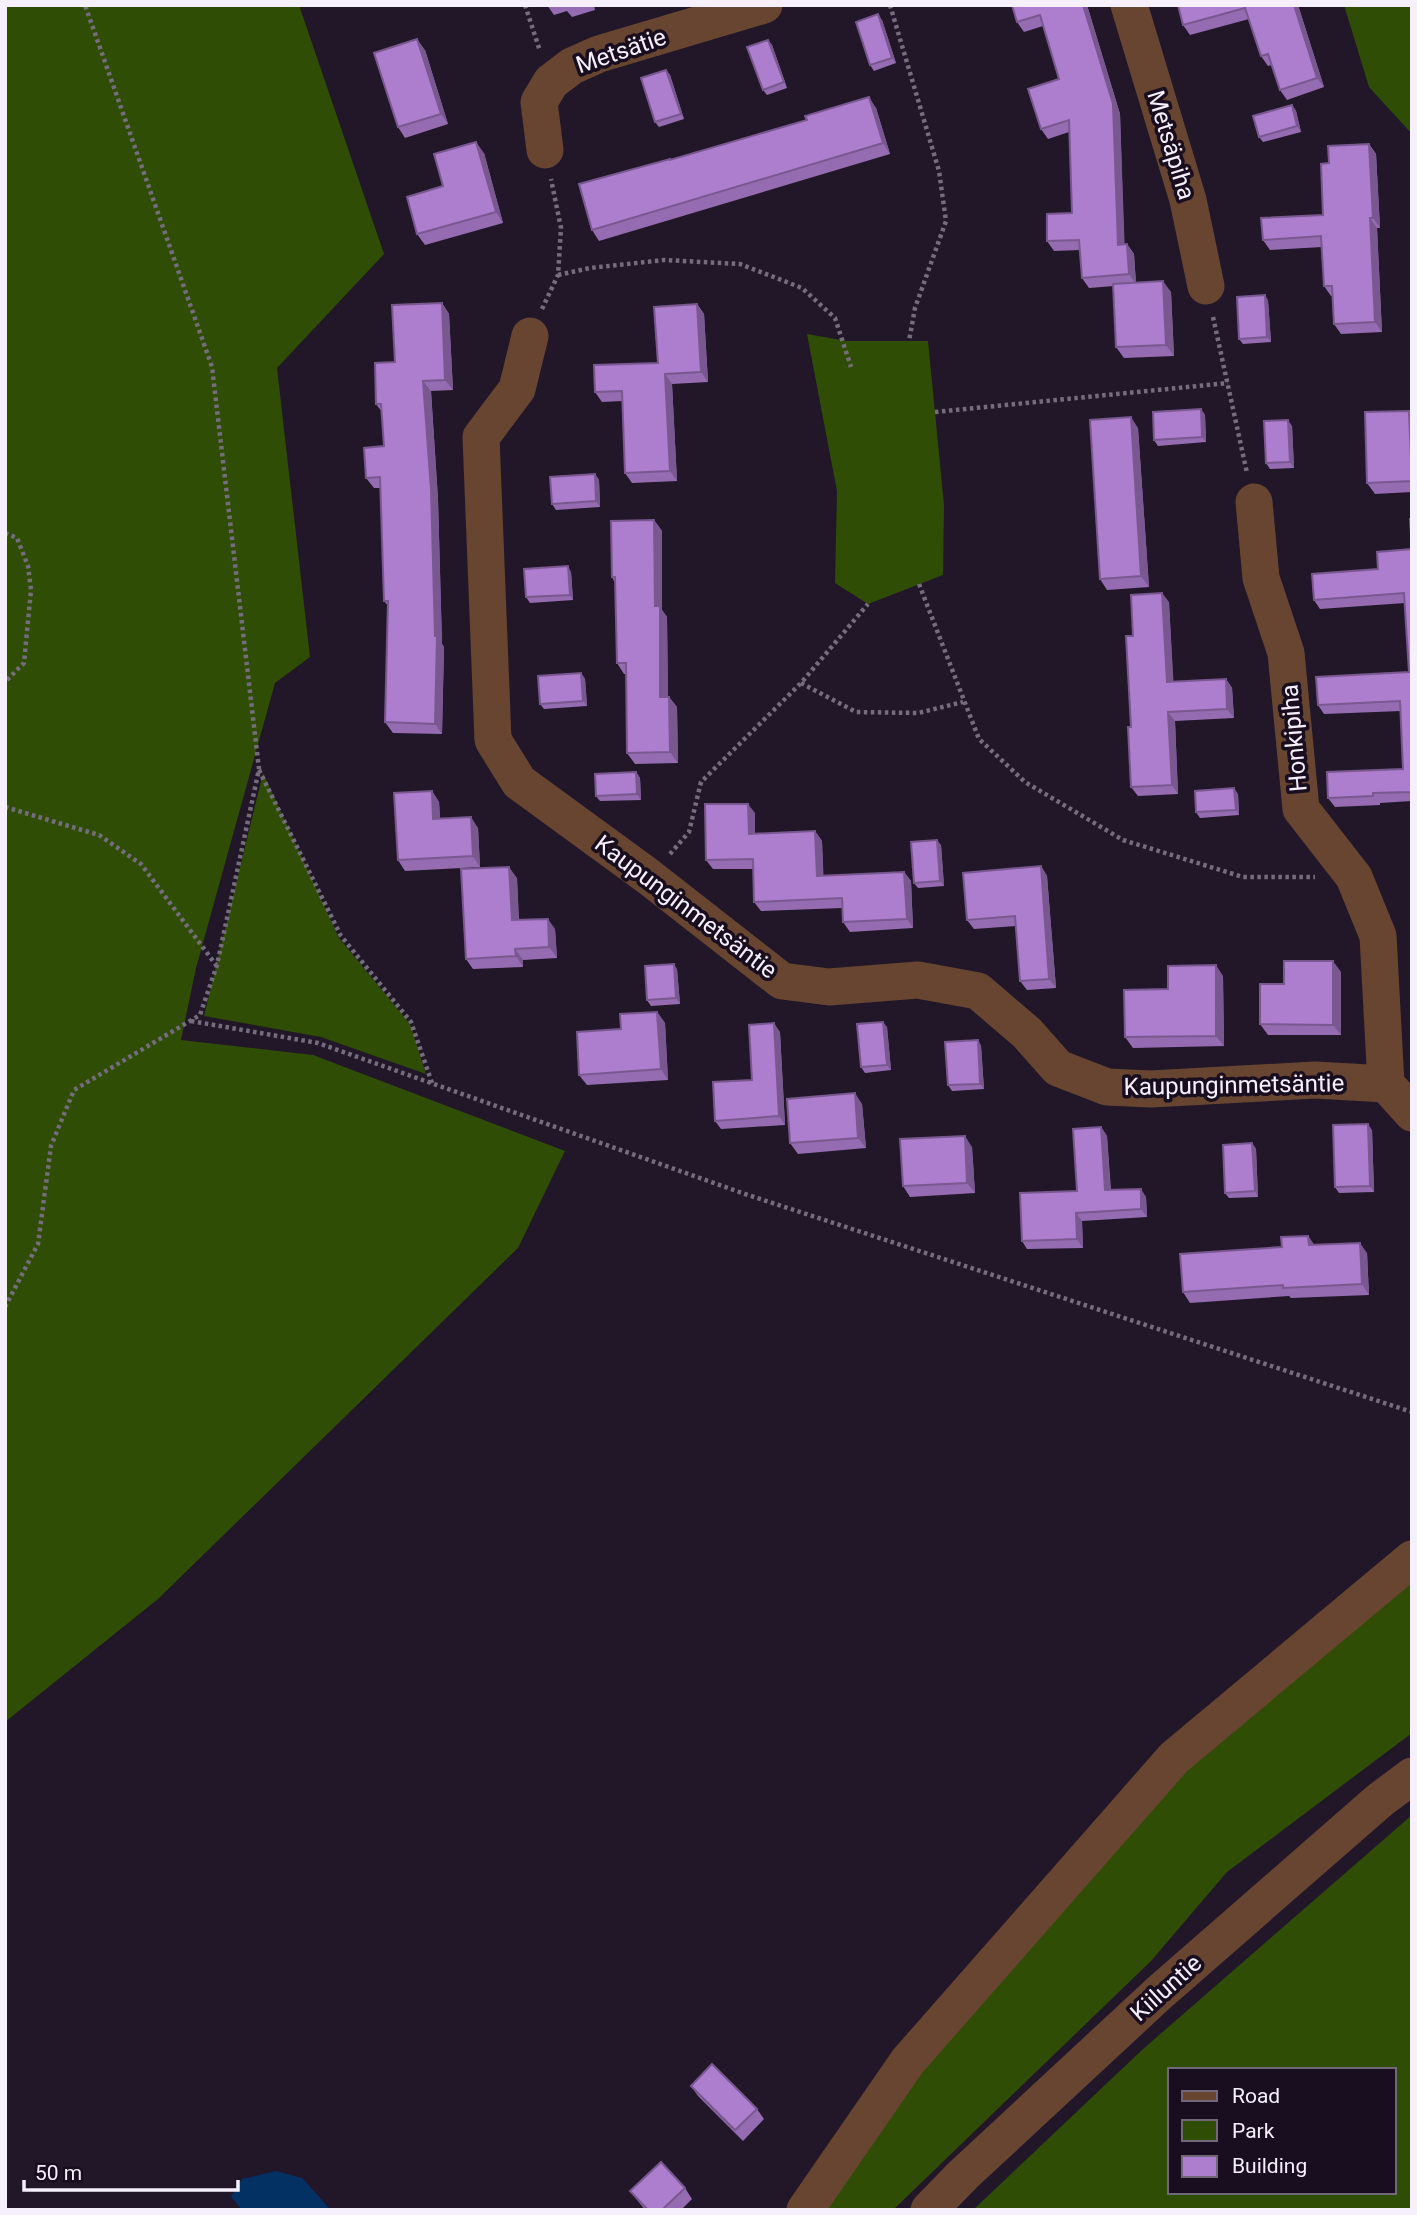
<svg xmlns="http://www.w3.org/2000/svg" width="1417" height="2215" viewBox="0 0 1417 2215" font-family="Roboto,sans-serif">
<rect width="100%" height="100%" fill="#211729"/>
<g fill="#304d05" fill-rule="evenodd">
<polygon points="5,5 299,5 384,254 277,368 310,657 275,683 196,968 181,1040 313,1055 565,1151 518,1248 158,1599 5,1722"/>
<polygon points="1344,5 1412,5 1412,134 1369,87"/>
<polygon points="807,334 847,341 928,341 944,505 943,575 868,604 835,583 837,491"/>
<polygon points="263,773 339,938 410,1024 426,1074 321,1037 204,1016"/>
<polygon points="1412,1574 1412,1733 1227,1872 1151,1961 893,2210 819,2210 912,2074 1124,1831 1231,1727"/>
<path d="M 1412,1815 L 1412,2210 L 973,2210 L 1142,2050 ZM 1170,2070 L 1394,2070 L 1394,2192 L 1170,2192 Z"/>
</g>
<polygon fill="#033164" points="276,2171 302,2178 331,2210 242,2210 231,2197 242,2179"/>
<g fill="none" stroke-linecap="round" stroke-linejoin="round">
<g stroke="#756d7d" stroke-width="4.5" stroke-dasharray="3.5 3.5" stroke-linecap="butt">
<polyline points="525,5 540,51"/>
<polyline points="890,5 939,171 946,221 915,308 909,341"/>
<polyline points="558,275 590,268 664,260 740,264 802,288 835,318 851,367"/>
<polyline points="542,309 558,275 561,228 551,179"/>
<polyline points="1213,317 1247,473"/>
<polyline points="935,412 1228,383"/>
<polyline points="5,533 17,538 28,566 31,590 24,663 5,682"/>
<polyline points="919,584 979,739 1025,782 1123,840 1243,877 1315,877"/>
<polyline points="801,683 856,712 918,713 963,702"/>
<polyline points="259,770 341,936 411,1022 432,1083"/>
<polyline points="5,807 99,835 141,864 216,965"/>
<polyline points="670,854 689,832 701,782 801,683 868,604"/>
<polyline points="191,1021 318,1043 745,1194 1412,1412"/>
<polyline points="5,1307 38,1244 51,1146 74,1090 200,1015 217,965 259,769 212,367 85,5"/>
</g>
<g stroke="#674530" stroke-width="37">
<polyline points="1129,5 1188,200 1206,286"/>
<polyline points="545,150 539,102 551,82 572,66 599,54 764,5"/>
<polyline points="530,336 517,389 481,437 493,740 519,782 649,877 782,981 829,987 918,980 978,991 1027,1033 1058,1068 1107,1087 1151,1089 1315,1080 1386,1084"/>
<polyline points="1254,502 1261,578 1286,653 1301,809 1354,877 1378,936 1386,1084 1412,1113"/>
<polyline points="805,2210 908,2061 1174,1758 1412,1559"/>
<polyline points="929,2210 963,2175 1159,1993 1380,1800 1412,1776"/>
</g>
</g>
<g fill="#956cb1">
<polygon points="547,5 594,5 595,10 572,17 567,11 554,15"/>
<polygon points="1012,5 1087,5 1120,114 1124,244 1127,244 1134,254 1136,283 1171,292 1174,356 1124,358 1116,347 1114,286 1089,288 1082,278 1080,250 1054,251 1047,241 1072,213 1069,132 1048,139 1041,129 1059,79 1043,26 1024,32 1017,22"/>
<polygon points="1178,5 1298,5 1324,87 1287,100 1280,90 1272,65 1268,66 1261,56 1249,19 1190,35 1183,25"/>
<polygon points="882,20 896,63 874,71 870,65"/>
<polygon points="768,40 772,45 787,88 767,95 763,90"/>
<polygon points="425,50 448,124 405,138 398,127"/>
<polygon points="666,70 670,75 684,119 659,127 655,122"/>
<polygon points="1292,105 1296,111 1301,132 1263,142 1259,137"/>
<polygon points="876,108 890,154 599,241 592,230 671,160"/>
<polygon points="1369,144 1376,154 1380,228 1377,228 1382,332 1341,334 1334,324 1332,296 1331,296 1324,286 1322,247 1270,250 1263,240 1323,215"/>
<polygon points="484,153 503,223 425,245 417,234 443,186"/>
<polygon points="1268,300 1271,342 1243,344 1239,339"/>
<polygon points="442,303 449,314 453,390 431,391 438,499 442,644 444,647 442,734 393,733 385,722 388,606 384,601 380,488 374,488 366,478 384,446 382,412 376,404"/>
<polygon points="697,304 704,314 708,382 672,384 677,481 632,483 625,473 622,401 602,402 595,392 658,363"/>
<polygon points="1201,409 1205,415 1206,442 1158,446 1154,440"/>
<polygon points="1412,414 1412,492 1375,494 1367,483"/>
<polygon points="1292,426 1294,468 1270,469 1266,463"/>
<polygon points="1138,428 1149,587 1107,590 1100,579"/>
<polygon points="595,474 599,480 600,507 556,510 552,504"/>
<polygon points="1412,519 1412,801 1380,803 1380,805 1335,807 1328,798 1403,769 1401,711 1324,714 1318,705 1409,672 1405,603 1320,609 1314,600 1378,569 1412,549"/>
<polygon points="654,520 662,531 662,610 667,617 668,697 669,697 677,707 678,763 635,764 627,753 626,674 624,674 617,663 615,583 612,577"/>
<polygon points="571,572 573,600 530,603 526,597"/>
<polygon points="1169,602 1173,682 1226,679 1232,688 1234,718 1175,721 1178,794 1138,796 1131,787 1133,636"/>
<polygon points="581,673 585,679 587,706 544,709 540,704"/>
<polygon points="636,772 640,778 641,800 600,801 596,796"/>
<polygon points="432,791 439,802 440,819 478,828 480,867 405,871 398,860"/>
<polygon points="1238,794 1239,815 1200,818 1196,812"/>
<polygon points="755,813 755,834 815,831 822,841 823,876 904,872 911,881 913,928 850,932 843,922 842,908 761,911 754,902 753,869 713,869 706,860"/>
<polygon points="941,845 944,886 918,888 914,883"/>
<polygon points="1041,866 1047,876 1056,988 1027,990 1020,981 1016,926 974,929 967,920"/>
<polygon points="517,878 519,920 555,929 557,958 523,960 523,967 473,969 466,959"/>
<polygon points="677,969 680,1004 651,1006 647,1000"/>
<polygon points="1341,972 1341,1035 1268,1035 1260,1024 1284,984"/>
<polygon points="1223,976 1224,1046 1133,1048 1125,1037"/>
<polygon points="657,1012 665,1023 668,1080 587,1085 579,1075 621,1029"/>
<polygon points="887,1027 891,1070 865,1073 861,1067"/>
<polygon points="780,1032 785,1125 721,1129 715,1121 752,1080"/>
<polygon points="978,1040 981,1046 984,1089 952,1091 948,1085"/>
<polygon points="862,1104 866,1148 798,1154 790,1143"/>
<polygon points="1101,1127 1107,1136 1111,1190 1146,1197 1147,1217 1082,1221 1083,1248 1027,1249 1022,1241 1077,1191"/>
<polygon points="1372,1130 1374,1192 1339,1193 1335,1187"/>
<polygon points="1252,1143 1256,1149 1258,1197 1229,1198 1225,1193"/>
<polygon points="972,1147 975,1193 910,1197 903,1186"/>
<polygon points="1308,1236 1314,1245 1367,1253 1369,1295 1291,1298 1289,1296 1190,1303 1183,1292"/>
<polygon points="691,2086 757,2109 764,2119 743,2141 698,2096"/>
<polygon points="685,2188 692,2199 681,2210 645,2210 630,2191"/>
</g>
<g fill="#795890">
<polygon points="1083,5 1087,5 1120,114 1125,255 1118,245"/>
<polygon points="1294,5 1298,5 1324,87 1317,78"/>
<polygon points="878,14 882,20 896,63 892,58"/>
<polygon points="417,39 425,50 448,124 441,114"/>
<polygon points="768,40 772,45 787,88 784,82"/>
<polygon points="666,70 670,75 684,119 681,114"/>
<polygon points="869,97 876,108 890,154 883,143"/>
<polygon points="1292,105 1296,111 1301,132 1297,126"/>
<polygon points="476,142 484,153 503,223 496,212"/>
<polygon points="1369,144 1376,154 1380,228 1373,218"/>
<polygon points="1370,218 1377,228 1382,332 1375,322"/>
<polygon points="1127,244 1134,254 1136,284 1129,274"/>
<polygon points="1163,281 1171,292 1174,356 1166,345"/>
<polygon points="1265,295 1268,300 1271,342 1267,337"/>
<polygon points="442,303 449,314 453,390 445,380"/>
<polygon points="697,304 704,314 708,382 701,372"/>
<polygon points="665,374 672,384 677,481 670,471"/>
<polygon points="423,381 431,391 438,499 442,644 444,647 442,734 435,724 435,636"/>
<polygon points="1201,409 1205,415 1206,442 1202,437"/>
<polygon points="1409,411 1412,414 1412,481"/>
<polygon points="1131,417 1138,428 1149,587 1141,576"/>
<polygon points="1288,420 1292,426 1294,468 1290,462"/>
<polygon points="595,474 599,480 600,507 596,501"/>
<polygon points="654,520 662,531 662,610 667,617 668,707 660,697 655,606"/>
<polygon points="568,566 571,572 573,600 570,595"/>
<polygon points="1162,593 1169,602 1174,691 1167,682"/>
<polygon points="581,673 585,679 587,706 583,701"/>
<polygon points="1226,679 1232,688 1234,718 1227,709"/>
<polygon points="669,697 677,707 678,763 670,752"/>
<polygon points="1168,712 1175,721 1178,794 1172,785"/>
<polygon points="636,772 640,778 641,800 637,794"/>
<polygon points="1234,788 1238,794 1239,815 1236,810"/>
<polygon points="432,791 439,802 441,830 433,819"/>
<polygon points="748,804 755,813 755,843 749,834"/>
<polygon points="471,817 478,828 480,867 473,856"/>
<polygon points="815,831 822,841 824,886 817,876"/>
<polygon points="937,840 941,845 944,886 940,881"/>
<polygon points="1041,866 1047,876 1056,988 1049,979"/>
<polygon points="509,867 517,878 519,931 512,920"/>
<polygon points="904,872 911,881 913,928 907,919"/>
<polygon points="548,919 555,929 557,958 549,947"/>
<polygon points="515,949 523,960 523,967 516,956"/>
<polygon points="1333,961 1341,972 1341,1035 1333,1025"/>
<polygon points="674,964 677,969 680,1004 676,998"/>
<polygon points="1216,965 1223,976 1224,1046 1216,1036"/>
<polygon points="657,1012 665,1023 668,1080 661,1069"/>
<polygon points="883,1022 887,1027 891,1070 887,1065"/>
<polygon points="774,1023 780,1032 785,1125 779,1116"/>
<polygon points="978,1040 981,1046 984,1089 980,1084"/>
<polygon points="855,1093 862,1104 866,1148 858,1138"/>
<polygon points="1368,1124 1372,1130 1374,1192 1370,1186"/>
<polygon points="1101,1127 1107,1136 1111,1199 1105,1190"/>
<polygon points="965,1136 972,1147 975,1193 967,1183"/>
<polygon points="1252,1143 1256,1149 1258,1197 1255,1191"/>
<polygon points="1141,1189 1146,1197 1147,1217 1141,1209"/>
<polygon points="1076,1213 1082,1221 1083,1248 1077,1239"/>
<polygon points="1308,1236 1316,1247 1309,1245"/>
<polygon points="1360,1243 1367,1253 1369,1295 1362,1284"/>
</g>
<g fill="#ad7dce" stroke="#795890" stroke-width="2">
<polygon points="1012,5 1083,5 1113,104 1118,245 1127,244 1129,274 1082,278 1079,240 1047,241 1047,214 1072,213 1069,120 1041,129 1028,89 1059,79 1040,15 1017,22"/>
<polygon points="1178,5 1294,5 1317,78 1280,90 1268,54 1261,56 1245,8 1183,25"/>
<polygon points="878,14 892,58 870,65 856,22"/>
<polygon points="417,39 441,114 398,127 374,53"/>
<polygon points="768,40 784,82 763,90 747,47"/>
<polygon points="666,70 681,114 655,122 641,78"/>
<polygon points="869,97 883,143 592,230 579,184 670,159 670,160 807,120 805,116"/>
<polygon points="1292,105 1297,126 1259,137 1253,116"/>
<polygon points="476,142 496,212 417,234 407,197 443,186 434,154"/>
<polygon points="1369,144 1373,218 1370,218 1375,322 1334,324 1332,286 1324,286 1321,236 1263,240 1261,218 1323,215 1321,164 1329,163 1328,146"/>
<polygon points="1163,281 1166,345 1116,347 1113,284"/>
<polygon points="1265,295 1267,337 1239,339 1237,297"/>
<polygon points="442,303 445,380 423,381 431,489 435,636 437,636 435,724 385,722 388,601 384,601 380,477 366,478 364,448 384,446 381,404 376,404 375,363 395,362 392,305"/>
<polygon points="697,304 701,372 665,374 670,471 625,473 622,391 595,392 594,365 658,363 654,307"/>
<polygon points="1201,409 1202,437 1154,440 1153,412"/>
<polygon points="1409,411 1412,481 1367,483 1365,412"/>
<polygon points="1131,417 1141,576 1100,579 1090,420"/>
<polygon points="1288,420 1290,462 1266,463 1264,421"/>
<polygon points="595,474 596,501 552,504 550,477"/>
<polygon points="1410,519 1412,519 1412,792 1373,793 1373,796 1328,798 1327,772 1403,769 1400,701 1318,705 1316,677 1409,672 1404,593 1314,600 1312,574 1378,569 1377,552 1412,549"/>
<polygon points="654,520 655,606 660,606 660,697 669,697 670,752 627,753 626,663 617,663 615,577 612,577 611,521"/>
<polygon points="568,566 570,595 526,597 524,569"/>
<polygon points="1162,593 1167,682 1226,679 1227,709 1168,712 1172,785 1131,787 1128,727 1131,727 1126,636 1133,636 1131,595"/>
<polygon points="581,673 583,701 540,704 538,676"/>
<polygon points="636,772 637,794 596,796 595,774"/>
<polygon points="1234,788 1236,810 1196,812 1195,791"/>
<polygon points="432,791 433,819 471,817 473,856 398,860 394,793"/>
<polygon points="705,804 748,804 749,834 815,831 817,876 904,872 907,919 843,922 842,898 754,902 753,859 706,860"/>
<polygon points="937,840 940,881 914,883 911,842"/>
<polygon points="1041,866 1049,979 1020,981 1015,916 967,920 963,873"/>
<polygon points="509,867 512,920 548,919 549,947 515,949 516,956 466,959 461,869"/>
<polygon points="1284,961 1333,961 1333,1025 1260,1024 1260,984 1284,984"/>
<polygon points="674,964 676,998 647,1000 645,966"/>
<polygon points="1216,965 1216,1036 1125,1037 1124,990 1168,989 1168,966"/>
<polygon points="657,1012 661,1069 579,1075 577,1032 621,1029 620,1014"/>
<polygon points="883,1022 887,1065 861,1067 857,1024"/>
<polygon points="774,1023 779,1116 715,1121 713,1082 752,1080 749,1025"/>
<polygon points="978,1040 980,1084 948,1085 945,1042"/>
<polygon points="855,1093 858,1138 790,1143 787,1099"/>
<polygon points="1368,1124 1370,1186 1335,1187 1333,1125"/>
<polygon points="1101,1127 1105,1190 1141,1189 1141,1209 1076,1213 1077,1239 1022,1241 1020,1193 1077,1191 1073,1129"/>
<polygon points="965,1136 967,1183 903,1186 900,1139"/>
<polygon points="1252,1143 1255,1191 1225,1193 1223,1145"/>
<polygon points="1308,1236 1309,1245 1360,1243 1362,1284 1283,1288 1283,1285 1183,1292 1180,1254 1282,1247 1281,1237"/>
<polygon points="712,2064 757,2109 735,2130 691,2086"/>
<polygon points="661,2162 685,2188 662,2210 648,2210 630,2191"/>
</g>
<g text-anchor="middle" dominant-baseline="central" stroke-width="7" stroke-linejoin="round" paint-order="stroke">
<g font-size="24" fill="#f6effc" stroke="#180e1f">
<text transform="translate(621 51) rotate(-19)">Metsätie</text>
<text transform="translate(1171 145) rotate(73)">Metsäpiha</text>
<text transform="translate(1294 738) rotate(-95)">Honkipiha</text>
<text transform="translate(686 907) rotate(37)">Kaupunginmetsäntie</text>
<text transform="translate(1234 1085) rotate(-1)">Kaupunginmetsäntie</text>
<text transform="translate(1166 1988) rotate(-42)">Kiiluntie</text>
</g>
</g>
<rect width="1417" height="2215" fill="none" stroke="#f6effc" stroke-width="14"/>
<rect x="1168" y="2068" width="228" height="126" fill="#180e1f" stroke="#716877" stroke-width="2"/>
<rect x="1182" y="2091" width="35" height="10" fill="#674530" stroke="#716877" stroke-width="2"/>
<text x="1232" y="2103" font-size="21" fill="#f6effc">Road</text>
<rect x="1182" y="2120" width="35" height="21" fill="#304d05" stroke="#716877" stroke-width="2"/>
<text x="1232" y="2138" font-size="21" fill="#f6effc">Park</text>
<rect x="1182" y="2156" width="35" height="21" fill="#ad7dce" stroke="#716877" stroke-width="2"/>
<text x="1232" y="2173" font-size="21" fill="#f6effc">Building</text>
<path d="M24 2180v10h214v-10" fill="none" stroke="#f6effc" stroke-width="3.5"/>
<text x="35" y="2180" font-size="21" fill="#f6effc" stroke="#180e1f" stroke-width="5" paint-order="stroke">50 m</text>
</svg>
